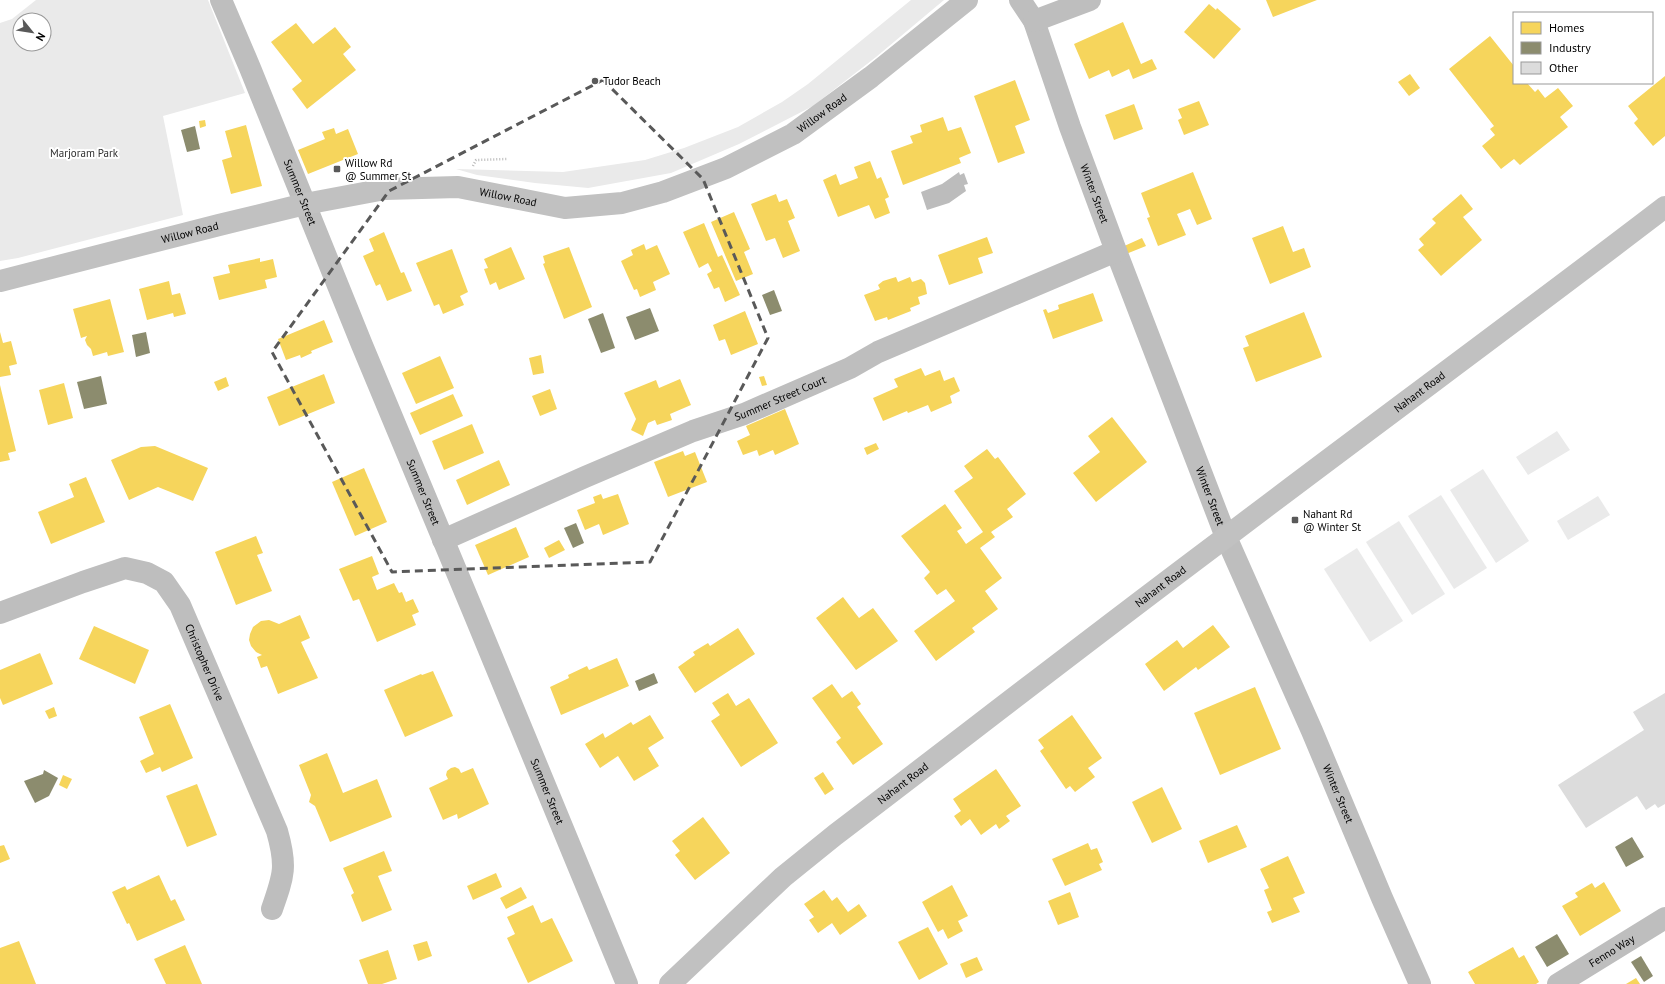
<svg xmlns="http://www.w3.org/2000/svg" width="1665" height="984" viewBox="0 0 1665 984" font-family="'PT Sans',sans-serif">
<rect width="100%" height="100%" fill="#fff"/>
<g fill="#eaeaea" fill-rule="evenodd">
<path d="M 36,0 L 208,0 L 245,93 L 163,116 L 183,215 L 18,258 L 0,261 L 0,23 L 12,19 ZM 20,20 L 44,20 L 44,44 L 20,44 Z"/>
<polygon points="911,0 944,0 876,57 813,106 739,144 671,173 588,188 535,183 477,175 456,169 563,172 645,160 684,148 738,127 782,102 808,84"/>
<polygon points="1557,431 1570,450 1528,475 1516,457"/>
<polygon points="1483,469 1529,541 1496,563 1450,490"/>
<polygon points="1441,495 1487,568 1454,589 1408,516"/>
<polygon points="1598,496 1610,515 1568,540 1557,521"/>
<polygon points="1399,521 1445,594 1412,615 1366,542"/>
<polygon points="1357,548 1403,621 1370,642 1324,569"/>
</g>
<polygon fill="#bcbcbc" points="959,172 960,175 964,173 968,184 964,185 966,191 949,203 927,210 921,192 942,184"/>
<g fill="#f6d55c">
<polygon points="1266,0 1317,0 1273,17"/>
<polygon points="1209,4 1216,10 1217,8 1241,29 1214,59 1184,32"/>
<polygon points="1123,22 1141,64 1152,59 1157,69 1133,79 1129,69 1112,77 1109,70 1089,79 1074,44"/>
<polygon points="296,23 313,44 335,27 351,47 343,54 356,70 307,109 292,89 302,81 271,42"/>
<polygon points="1490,36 1514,66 1514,83 1527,83 1535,92 1538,89 1545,98 1558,88 1573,106 1560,117 1568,127 1520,165 1514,159 1501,169 1482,146 1495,135 1490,129 1494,126 1449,69"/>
<polygon points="1410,74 1420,88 1409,96 1398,82"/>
<polygon points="1665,76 1665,136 1653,146 1634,123 1638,119 1628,106"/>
<polygon points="1015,80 1030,120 1015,126 1025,153 998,163 974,96"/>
<polygon points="1199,101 1209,125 1184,135 1178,120 1182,118 1178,109"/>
<polygon points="1134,104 1143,129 1114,140 1105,115"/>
<polygon points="943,117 948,131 961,127 971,153 959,158 961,163 903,185 891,151 913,143 910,136 922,132 920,125"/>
<polygon points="205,120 206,126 200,128 199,121"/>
<polygon points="246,125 262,186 231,194 222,160 232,157 225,131"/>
<polygon points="334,128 336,134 348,129 358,154 308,174 298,150 325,139 322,132"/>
<polygon points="870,161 877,179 881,177 889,197 885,199 890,213 875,219 869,205 838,217 823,180 836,174 840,185 858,178 854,167"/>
<polygon points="1193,172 1212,219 1197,225 1190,209 1177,214 1186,235 1158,246 1147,218 1150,217 1141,193"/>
<polygon points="776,194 779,202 787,199 795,218 788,221 800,251 783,258 775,238 766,241 751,204"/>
<polygon points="1461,194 1473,209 1463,217 1482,240 1441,276 1418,250 1424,245 1419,239 1436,223 1432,219"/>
<polygon points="734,212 750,249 744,252 753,274 736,281 711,222"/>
<polygon points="704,223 718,257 722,255 740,295 725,302 719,287 714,289 707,274 712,271 708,263 699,268 683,232"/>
<polygon points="1283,226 1293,252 1304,248 1311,267 1270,284 1252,238"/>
<polygon points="384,232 401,273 404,272 412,291 387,301 380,284 376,286 363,256 374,251 369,239"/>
<polygon points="987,237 993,253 978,258 983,273 949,285 938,255"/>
<polygon points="1142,238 1146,246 1126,254 1122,247"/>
<polygon points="644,244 646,250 657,245 670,274 653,282 656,290 640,297 637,289 634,290 621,261 633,255 631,250"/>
<polygon points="511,247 525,279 499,290 496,282 490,285 484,269 488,268 484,259"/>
<polygon points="569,247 592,307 564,319 543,264 545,263 543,256"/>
<polygon points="452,249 468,292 460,296 464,305 443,314 439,304 434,306 416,263"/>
<polygon points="260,258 260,262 273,259 277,277 265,280 267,288 219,300 213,277 230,273 228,265"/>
<polygon points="896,277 898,282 910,277 912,282 921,279 925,283 927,294 918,297 920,304 910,308 911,311 888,320 887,317 875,321 864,295 880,289 878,285 883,281"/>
<polygon points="169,281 172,295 180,293 186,314 174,317 173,313 147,320 139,289"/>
<polygon points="1093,293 1103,321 1053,339 1043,310 1046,309 1048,313 1059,309 1058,305"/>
<polygon points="110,299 124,352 108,356 107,352 93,356 91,349 87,345 85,340 87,336 81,338 73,309"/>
<polygon points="745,311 758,344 731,355 725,339 719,341 713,325"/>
<polygon points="1304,312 1322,357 1256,382 1243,348 1249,346 1245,336"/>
<polygon points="324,320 333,342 311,351 312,353 301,358 300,355 286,360 278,339"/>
<polygon points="0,332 3,343 11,341 17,364 9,366 11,375 0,377"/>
<polygon points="541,355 544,373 533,375 529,358"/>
<polygon points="440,356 454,388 416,404 402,373"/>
<polygon points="921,368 925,376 940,370 944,381 954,377 960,391 950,396 952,403 931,412 928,405 908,413 907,411 883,421 873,398 898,387 894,379"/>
<polygon points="324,374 335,403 279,426 267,397"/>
<polygon points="764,376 767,385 762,386 759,377"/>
<polygon points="226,377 229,386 218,391 214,382"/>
<polygon points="680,379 691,405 670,414 672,420 657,425 655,420 648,423 643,436 631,430 636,419 624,393 656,380 659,388"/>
<polygon points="64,383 73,418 48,425 39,390"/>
<polygon points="0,385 16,451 8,453 10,460 0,462"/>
<polygon points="550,389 557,409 540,416 532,396"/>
<polygon points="453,394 463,416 420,435 410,413"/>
<polygon points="785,409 799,444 775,455 773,450 759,456 757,450 743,455 737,441 750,435 746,426"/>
<polygon points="1112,417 1147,462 1096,502 1073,473 1100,452 1088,436"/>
<polygon points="472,424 484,453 444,470 432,441"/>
<polygon points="876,443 879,449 867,455 864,448"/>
<polygon points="155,446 208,468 193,501 158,487 129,500 111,460 141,447"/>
<polygon points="987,449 995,459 998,457 1026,494 1007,509 1013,517 991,532 995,537 980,548 1002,578 985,591 998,609 972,628 975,632 936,661 914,631 955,601 946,589 937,595 924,578 930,572 901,536 945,504 962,528 957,531 966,544 983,532 954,491 973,478 964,466"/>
<polygon points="683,451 685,456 695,452 707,482 668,497 654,462"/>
<polygon points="499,460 510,485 467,505 456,480"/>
<polygon points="364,468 387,522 355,536 332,482"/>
<polygon points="86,477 105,522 51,544 38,512 74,497 69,484"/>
<polygon points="601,494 603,499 618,494 629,524 603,535 599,524 585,530 577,510 595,503 593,497"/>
<polygon points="516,527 529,557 488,575 475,545"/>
<polygon points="256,536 263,553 257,555 272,591 236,605 215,552"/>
<polygon points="559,540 565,550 549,558 544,548"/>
<polygon points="372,556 379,574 372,577 377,590 394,583 399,593 402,592 406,602 413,599 419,612 412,615 416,625 377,642 359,599 353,601 339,569"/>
<polygon points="843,597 859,618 873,608 898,641 856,670 816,618"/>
<polygon points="300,615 310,638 301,642 318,678 278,694 267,666 261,668 257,657 262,655 256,652 251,646 249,640 250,634 253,627 261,621 269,620 279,624"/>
<polygon points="1213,625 1230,647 1198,670 1196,667 1164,691 1145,664 1177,640 1183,648"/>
<polygon points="94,626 149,650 135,684 79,659"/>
<polygon points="738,628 755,654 695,693 678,667 695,655 693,652 708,643 710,646"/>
<polygon points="40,653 53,684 3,705 0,698 0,670"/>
<polygon points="617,658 629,686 561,715 550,687 569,678 568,675 587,666 589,670"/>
<polygon points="433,671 453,716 405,737 384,690 421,674 422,675"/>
<polygon points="832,684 842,698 852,691 861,704 857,707 883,744 853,765 836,742 841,738 812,698"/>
<polygon points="1255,687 1281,749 1220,775 1194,713"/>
<polygon points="728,693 736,706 749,698 778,743 741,767 711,721 720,715 712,703"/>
<polygon points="170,704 193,758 162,772 160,767 146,773 140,761 154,754 139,717"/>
<polygon points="54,707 57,716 49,719 45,711"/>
<polygon points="650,715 664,738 648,748 659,766 634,781 618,756 600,768 585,744 603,733 605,738 631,722 633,725"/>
<polygon points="1072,715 1102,758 1088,768 1095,777 1075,792 1070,786 1066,789 1040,751 1044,748 1038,740"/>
<polygon points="327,753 343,793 377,779 392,817 330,842 315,806 309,802 311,795 299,765"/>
<polygon points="455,767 459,769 461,773 473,768 489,804 458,819 457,814 443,820 429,788 448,779 446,775 447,771 451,768"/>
<polygon points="996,769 1021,806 1006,816 1010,821 999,829 996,824 981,835 970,819 961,826 954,816 961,811 953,799"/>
<polygon points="823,772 834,789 825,795 814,778"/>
<polygon points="63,775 72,779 67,789 59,785"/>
<polygon points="197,784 217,835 187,847 166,796"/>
<polygon points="1162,787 1182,829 1152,843 1132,802"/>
<polygon points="703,817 730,853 695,880 675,855 680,851 672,841"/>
<polygon points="1237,825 1247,847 1208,863 1199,841"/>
<polygon points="1088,843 1091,850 1097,848 1103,862 1099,864 1102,870 1065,886 1052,859"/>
<polygon points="4,845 10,859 0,863 0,846"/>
<polygon points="384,851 392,871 378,876 392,910 362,922 351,895 354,893 343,868"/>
<polygon points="1288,856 1305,893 1293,898 1300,912 1272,923 1267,912 1272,910 1264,890 1269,888 1260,869"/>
<polygon points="496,873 502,887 473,900 467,886"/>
<polygon points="159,875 171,901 175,899 185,920 137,941 129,923 127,924 112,892 125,886 127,890"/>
<polygon points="1604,882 1621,911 1580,936 1562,906 1578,897 1575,893 1592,883 1595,888"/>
<polygon points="952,885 968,916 958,921 963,931 948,939 943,929 938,932 922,902"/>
<polygon points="521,887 527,898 506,909 500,898"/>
<polygon points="824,890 832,901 837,897 848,912 859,904 867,916 840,935 832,923 818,933 809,920 814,917 804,904"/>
<polygon points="1070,892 1079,917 1058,925 1048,901"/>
<polygon points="533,905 541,923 552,918 573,961 528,983 507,938 515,934 507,917"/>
<polygon points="928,927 948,964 919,980 898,942"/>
<polygon points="19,941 36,984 0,984 0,948"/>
<polygon points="427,941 432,956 418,961 413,945"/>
<polygon points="185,945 202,984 166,984 154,959"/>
<polygon points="1513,947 1519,958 1524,955 1539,982 1536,984 1475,984 1468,972"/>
<polygon points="388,950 397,979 382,984 368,984 359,960"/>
<polygon points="977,957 983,970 966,978 960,964"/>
<polygon points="1636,978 1640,984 1626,984"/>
</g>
<g fill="#8c8c6e">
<polygon points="195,126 200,149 187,152 181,130"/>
<polygon points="774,290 782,311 770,315 762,295"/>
<polygon points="650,308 659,331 635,340 626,317"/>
<polygon points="603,313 615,348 601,353 588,319"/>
<polygon points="146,332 150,353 136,357 132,335"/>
<polygon points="101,376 107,404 84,409 77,382"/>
<polygon points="576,523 584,543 573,548 564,528"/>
<polygon points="654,673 658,683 639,691 635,681"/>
<polygon points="44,770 58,778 49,796 35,803 24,781 43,774"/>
<polygon points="1632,837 1644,857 1626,867 1615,847"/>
<polygon points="1557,934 1569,954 1547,967 1535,947"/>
<polygon points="1641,956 1653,976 1644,982 1631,962"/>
</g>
<polygon fill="#dcdcdc" points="1665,693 1665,804 1658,808 1655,804 1646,810 1637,796 1586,828 1558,785 1644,730 1633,712"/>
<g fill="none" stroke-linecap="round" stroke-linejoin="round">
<polyline stroke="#b8b8b8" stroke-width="2.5" stroke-dasharray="1 2" stroke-linecap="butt" points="473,166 476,160 507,159"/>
<g stroke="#bebebe" stroke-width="22">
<path id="s1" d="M 221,0 L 250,68 L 362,345 L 473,611 L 627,984"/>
<path id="s2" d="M 1020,0 L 1034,21 L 1070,127 L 1116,251 L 1226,537 L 1312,731 L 1382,898 L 1420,984"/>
<polyline points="1034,21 1090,0"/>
<path id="s3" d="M 443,540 L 585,477 L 693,431 L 744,414 L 850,368 L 878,352 L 1116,251"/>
<path id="s4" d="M 0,613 L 83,582 L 125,568 L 147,573 L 164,582 L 180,605 L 277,831 C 287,866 284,875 272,909"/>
<path id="s5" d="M 1558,984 L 1665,918"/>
</g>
<g stroke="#c1c1c1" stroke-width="22">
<path id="s6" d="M 0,281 L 219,225 L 305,204 L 385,189 L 458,187 L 565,208 L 622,203 L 663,192 L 726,168 L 793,134 L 871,77 L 967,0"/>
<path id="s7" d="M 670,984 L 783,877 L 835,835 C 965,736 1095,635 1226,537 C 1372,426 1520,318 1665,207"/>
</g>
</g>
<path fill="none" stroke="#595959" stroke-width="3" stroke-dasharray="8 5" stroke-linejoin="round" d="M 603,80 L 703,179 L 768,338 L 650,562 L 392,572 L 272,352 L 389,191 Z"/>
<g fill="#595959" stroke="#fff" stroke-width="1.5">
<circle cx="595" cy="81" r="4"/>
<rect x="333" y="165" width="8" height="8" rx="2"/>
<rect x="1291" y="516" width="8" height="8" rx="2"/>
</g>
<g text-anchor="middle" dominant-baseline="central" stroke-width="4" stroke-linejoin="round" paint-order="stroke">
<g font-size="11" fill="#000" stroke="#fff" text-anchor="start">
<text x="603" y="81">Tudor Beach</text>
<text x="345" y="163">Willow Rd<tspan x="345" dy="13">@ Summer St</tspan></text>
<text x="1303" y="514">Nahant Rd<tspan x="1303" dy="13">@ Winter St</tspan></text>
</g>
<g font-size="11" fill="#000" stroke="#fff">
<text stroke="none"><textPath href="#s6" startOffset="856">Willow Road</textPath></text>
<text stroke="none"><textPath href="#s1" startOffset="208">Summer Street</textPath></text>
<text stroke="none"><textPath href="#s2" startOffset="208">Winter Street</textPath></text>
<text stroke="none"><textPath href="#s6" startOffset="520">Willow Road</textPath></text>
<text stroke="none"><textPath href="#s6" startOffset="196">Willow Road</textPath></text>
<text stroke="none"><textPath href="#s7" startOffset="956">Nahant Road</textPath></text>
<text stroke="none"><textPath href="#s3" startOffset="366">Summer Street Court</textPath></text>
<text stroke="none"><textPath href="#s1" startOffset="532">Summer Street</textPath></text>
<text stroke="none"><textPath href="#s2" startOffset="532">Winter Street</textPath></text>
<text stroke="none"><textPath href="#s7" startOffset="632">Nahant Road</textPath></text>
<text stroke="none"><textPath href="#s4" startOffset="265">Christopher Drive</textPath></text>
<text stroke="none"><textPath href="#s7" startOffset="308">Nahant Road</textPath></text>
<text stroke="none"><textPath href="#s1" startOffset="856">Summer Street</textPath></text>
<text stroke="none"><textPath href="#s2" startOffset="856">Winter Street</textPath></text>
<text stroke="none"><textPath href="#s5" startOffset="63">Fenno Way</textPath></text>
</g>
<g font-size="11" fill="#2f2f2f" stroke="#fff">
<text x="84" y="153">Marjoram Park</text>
</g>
</g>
<rect x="1513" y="12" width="140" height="72" fill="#ffffff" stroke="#999999"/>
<rect x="1521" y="22" width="20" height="12" fill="#f6d55c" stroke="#999999"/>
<text x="1549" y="32" font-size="12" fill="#000000">Homes</text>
<rect x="1521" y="42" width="20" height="12" fill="#8c8c6e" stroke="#999999"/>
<text x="1549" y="52" font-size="12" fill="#000000">Industry</text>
<rect x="1521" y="62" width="20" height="12" fill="#dcdcdc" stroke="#999999"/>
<text x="1549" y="72" font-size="12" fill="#000000">Other</text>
<g transform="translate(32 32) rotate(120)"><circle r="19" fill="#ffffff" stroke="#999999"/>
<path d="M0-3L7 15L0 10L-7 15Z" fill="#595959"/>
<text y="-6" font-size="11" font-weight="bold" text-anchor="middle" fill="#000000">N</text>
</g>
</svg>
